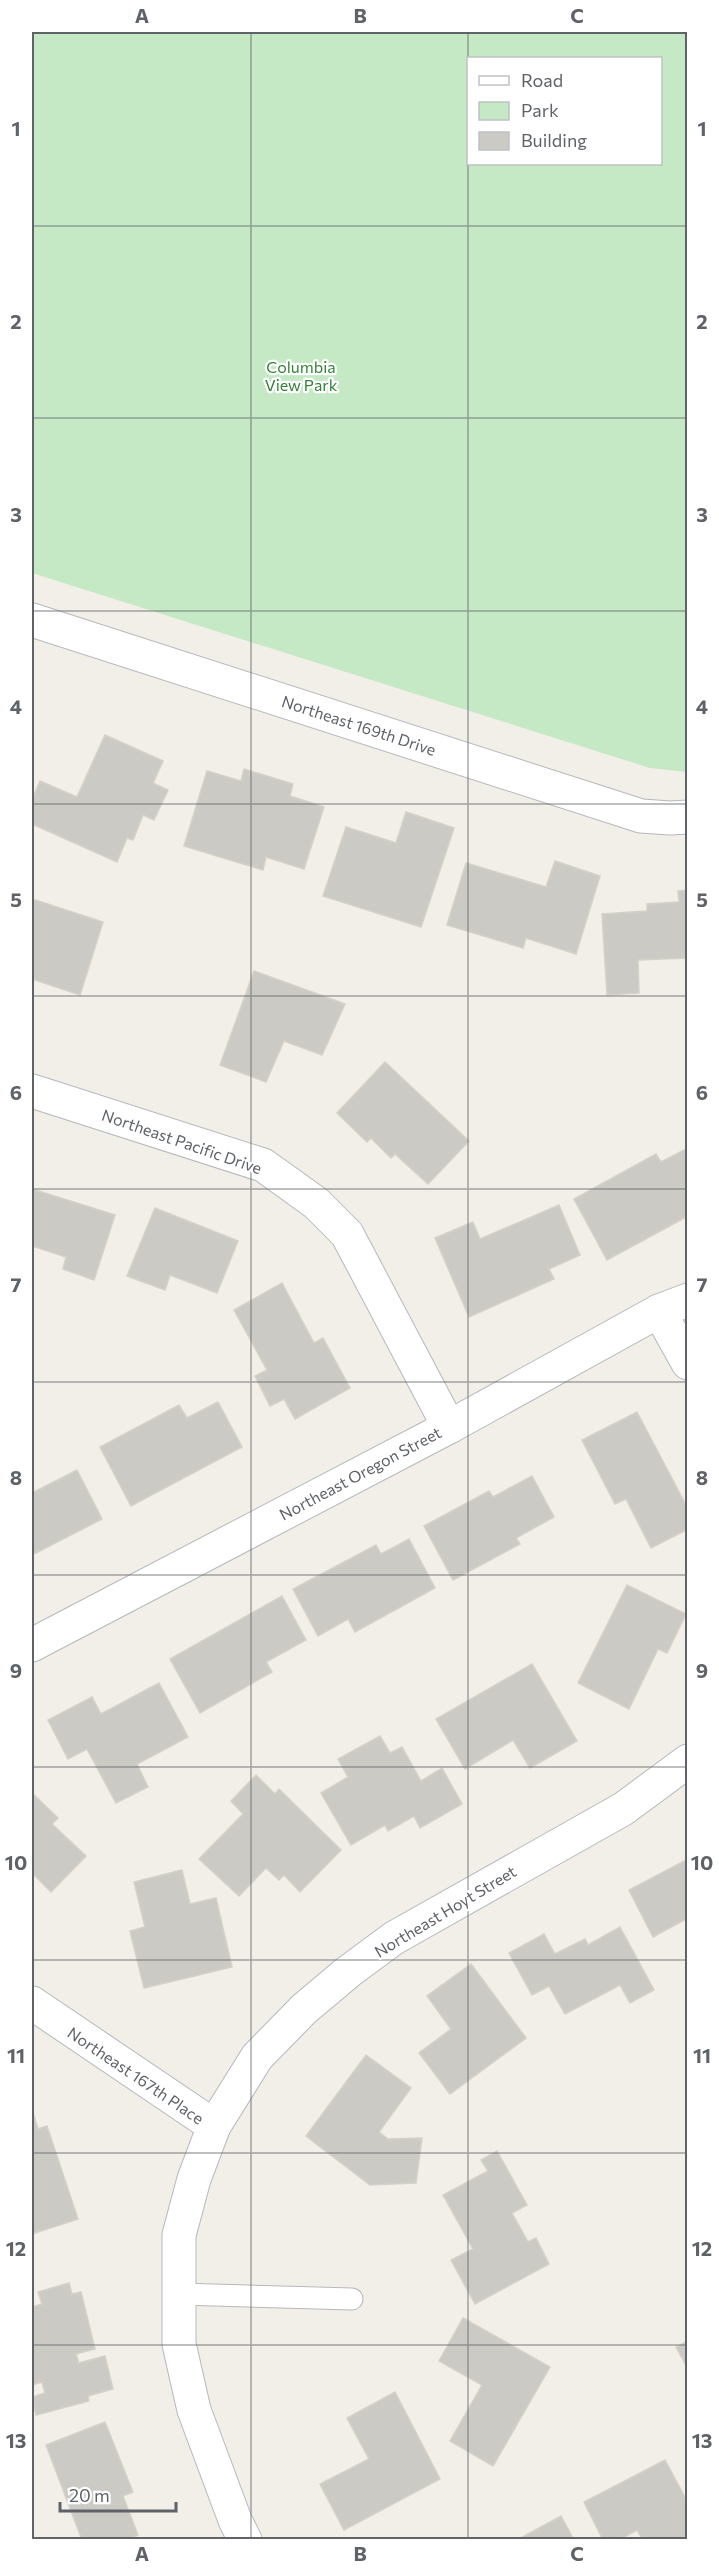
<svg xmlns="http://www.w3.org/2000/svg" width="719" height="2571" viewBox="0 0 719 2571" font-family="Commissioner,sans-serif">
<rect width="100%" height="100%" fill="#f1efe8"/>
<path fill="#c5e8c5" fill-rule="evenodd" d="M 32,32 L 687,32 L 687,772 L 650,768 L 32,573 ZM 468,58 L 660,58 L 660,164 L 468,164 Z"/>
<g fill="#cccac5" stroke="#d6d1c6" stroke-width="1.5">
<polygon points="105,735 163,761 153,783 168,790 154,820 143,815 133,840 127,838 117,862 32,824 32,800 40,781 77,797"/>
<polygon points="244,769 293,784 290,796 324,807 304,869 266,857 263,870 184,846 207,771 241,781"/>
<polygon points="406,812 454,828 421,927 323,896 346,827 396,843"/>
<polygon points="555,861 600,876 576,954 526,938 523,948 447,925 466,863 546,887"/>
<polygon points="688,890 688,958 638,960 639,993 607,995 602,914 647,911 647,904 679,902 678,891"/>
<polygon points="32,899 103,922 80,995 32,979"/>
<polygon points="254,971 345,1004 322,1055 284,1041 266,1082 220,1065"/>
<polygon points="385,1062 469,1141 428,1184 395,1154 391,1158 371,1138 367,1142 337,1113"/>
<polygon points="688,1148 688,1216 607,1260 574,1199 656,1154 661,1162"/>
<polygon points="32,1189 115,1215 94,1280 63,1269 66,1257 32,1246"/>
<polygon points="559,1205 580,1255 549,1269 554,1279 469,1317 435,1238 473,1222 480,1239"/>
<polygon points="155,1208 238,1241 217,1293 170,1275 165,1290 127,1276"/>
<polygon points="282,1283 314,1343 323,1338 350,1388 295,1419 284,1399 270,1406 255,1376 267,1370 234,1310"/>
<polygon points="218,1402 242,1447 131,1506 100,1447 179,1405 187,1418"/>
<polygon points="637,1412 688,1509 688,1529 651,1548 626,1499 615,1504 582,1440"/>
<polygon points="77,1470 102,1519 32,1555 32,1493"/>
<polygon points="532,1476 554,1517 516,1538 520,1544 453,1580 424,1526 489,1491 493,1497"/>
<polygon points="409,1539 435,1588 355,1632 348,1619 318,1636 293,1589 376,1545 381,1554"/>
<polygon points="627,1585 686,1614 667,1653 658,1649 629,1709 578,1683"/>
<polygon points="282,1596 306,1640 266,1662 272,1672 200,1713 170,1659"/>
<polygon points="532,1664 577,1741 530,1768 513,1740 465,1769 436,1719"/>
<polygon points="159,1683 188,1737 137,1764 148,1787 116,1803 87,1749 68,1759 48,1720 92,1697 101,1714"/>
<polygon points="380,1736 390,1753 402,1747 421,1781 442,1768 462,1804 420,1828 414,1816 388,1831 385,1825 351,1845 321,1793 348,1777 338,1759"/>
<polygon points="256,1775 275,1794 279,1789 341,1850 300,1892 284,1875 279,1880 266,1868 239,1896 199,1859 243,1814 231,1801"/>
<polygon points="32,1793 58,1818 52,1824 86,1856 51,1892 32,1873"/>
<polygon points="688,1859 688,1918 653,1937 629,1890"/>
<polygon points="182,1870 190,1904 216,1898 232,1967 144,1988 130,1931 145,1927 134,1882"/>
<polygon points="620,1927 654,1990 630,2003 620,1985 565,2014 549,1986 532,1995 509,1953 544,1934 555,1954 585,1939 588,1945"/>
<polygon points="471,1964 526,2038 450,2094 419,2053 451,2029 427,1996"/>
<polygon points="366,2055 411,2088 379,2132 388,2139 422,2138 416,2183 370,2185 306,2136"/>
<polygon points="32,2109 38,2129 47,2126 78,2219 32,2234"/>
<polygon points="497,2151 527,2205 512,2213 528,2242 536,2238 549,2264 475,2304 451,2260 473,2249 443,2195 488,2171 481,2160"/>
<polygon points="69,2283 72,2294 81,2292 95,2349 76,2354 79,2363 105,2356 113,2389 88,2396 89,2401 36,2415 32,2397 45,2393 42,2382 32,2385 32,2307 42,2304 38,2292"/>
<polygon points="463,2318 550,2367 493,2466 450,2441 482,2385 439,2361"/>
<polygon points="688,2341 688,2369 676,2347"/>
<polygon points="395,2392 440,2479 344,2530 320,2484 369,2459 347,2418"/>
<polygon points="105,2422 133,2492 123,2496 138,2535 126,2540 82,2540 46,2445"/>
<polygon points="665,2460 688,2503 688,2540 643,2540 637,2530 619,2540 603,2540 584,2502"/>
<polygon points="561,2516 574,2540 517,2540"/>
</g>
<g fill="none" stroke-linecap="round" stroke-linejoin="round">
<defs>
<polyline id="lane" points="180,2294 352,2299"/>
<g id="street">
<polyline points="32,620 641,816 670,818 688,817"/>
<polyline points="32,1091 263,1165 316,1203 347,1234 449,1427"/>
<polyline points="659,1311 688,1363"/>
<polyline points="32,1645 449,1427 659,1311 688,1300"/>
<polyline points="32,2003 214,2126"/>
<polyline points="245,2540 235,2520 194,2410 179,2344 179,2235 194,2179 214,2126 257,2057 304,2009 348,1972 394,1938 623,1809 688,1761"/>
</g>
</defs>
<use href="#lane" stroke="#b5b8bc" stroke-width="23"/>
<use href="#street" stroke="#b5b8bc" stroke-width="35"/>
<use href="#lane" stroke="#fff" stroke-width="21"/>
<use href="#street" stroke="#fff" stroke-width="33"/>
</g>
<path fill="none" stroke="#5f6368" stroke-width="1.5" stroke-opacity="0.55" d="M 251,32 L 251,2540M 468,32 L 468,2540M 32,226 L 688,226M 32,418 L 688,418M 32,611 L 688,611M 32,804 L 688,804M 32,996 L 688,996M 32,1189 L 688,1189M 32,1382 L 688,1382M 32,1575 L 688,1575M 32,1767 L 688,1767M 32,1960 L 688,1960M 32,2153 L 688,2153M 32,2345 L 688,2345"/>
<g text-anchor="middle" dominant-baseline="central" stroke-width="4.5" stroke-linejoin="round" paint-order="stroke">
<g font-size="16" fill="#348238" stroke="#fff">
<text x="301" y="366">Columbia<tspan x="301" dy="18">View Park</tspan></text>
</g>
<g font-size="16" fill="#5f6368" stroke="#fff">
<text transform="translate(359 725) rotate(18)">Northeast 169th Drive</text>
<text transform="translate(182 1141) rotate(19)">Northeast Pacific Drive</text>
<text transform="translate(360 1473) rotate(-28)">Northeast Oregon Street</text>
<text transform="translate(445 1911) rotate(-31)">Northeast Hoyt Street</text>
<text transform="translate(136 2075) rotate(34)">Northeast 167th Place</text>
</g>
</g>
<rect width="719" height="2571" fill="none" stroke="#ffffff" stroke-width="66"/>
<rect x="467" y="57" width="195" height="108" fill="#ffffff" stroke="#bfc1c3" stroke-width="1.5"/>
<rect x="479" y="76" width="30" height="9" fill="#ffffff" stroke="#bfc1c3" stroke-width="1.5"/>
<text x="521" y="87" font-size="18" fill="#5f6368">Road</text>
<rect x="479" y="102" width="30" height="18" fill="#c5e8c5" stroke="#bfc1c3" stroke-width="1.5"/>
<text x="521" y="117" font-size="18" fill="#5f6368">Park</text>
<rect x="479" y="132" width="30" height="18" fill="#cccac5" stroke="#bfc1c3" stroke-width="1.5"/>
<text x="521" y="147" font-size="18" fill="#5f6368">Building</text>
<path d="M60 2502v9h116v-9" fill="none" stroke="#5f6368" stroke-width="3"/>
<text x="69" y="2502" font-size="18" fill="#5f6368" stroke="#ffffff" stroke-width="4.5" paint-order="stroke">20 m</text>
<rect x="33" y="33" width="653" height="2505" fill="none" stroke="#5f6368" stroke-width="2"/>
<g font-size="20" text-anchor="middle" font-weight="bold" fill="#5f6368">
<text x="142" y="23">A</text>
<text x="360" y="23">B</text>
<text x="577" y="23">C</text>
<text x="16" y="136">1</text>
<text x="702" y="136">1</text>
<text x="16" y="329">2</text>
<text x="702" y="329">2</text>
<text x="16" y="522">3</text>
<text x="702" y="522">3</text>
<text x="16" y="714">4</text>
<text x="702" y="714">4</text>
<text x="16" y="907">5</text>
<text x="702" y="907">5</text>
<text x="16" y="1100">6</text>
<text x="702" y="1100">6</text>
<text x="16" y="1292">7</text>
<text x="702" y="1292">7</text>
<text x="16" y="1485">8</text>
<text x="702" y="1485">8</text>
<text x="16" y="1678">9</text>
<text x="702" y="1678">9</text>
<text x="16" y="1870">10</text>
<text x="702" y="1870">10</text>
<text x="16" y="2063">11</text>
<text x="702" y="2063">11</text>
<text x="16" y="2256">12</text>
<text x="702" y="2256">12</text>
<text x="16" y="2448">13</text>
<text x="702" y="2448">13</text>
<text x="142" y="2561">A</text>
<text x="360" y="2561">B</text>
<text x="577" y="2561">C</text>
</g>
</svg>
